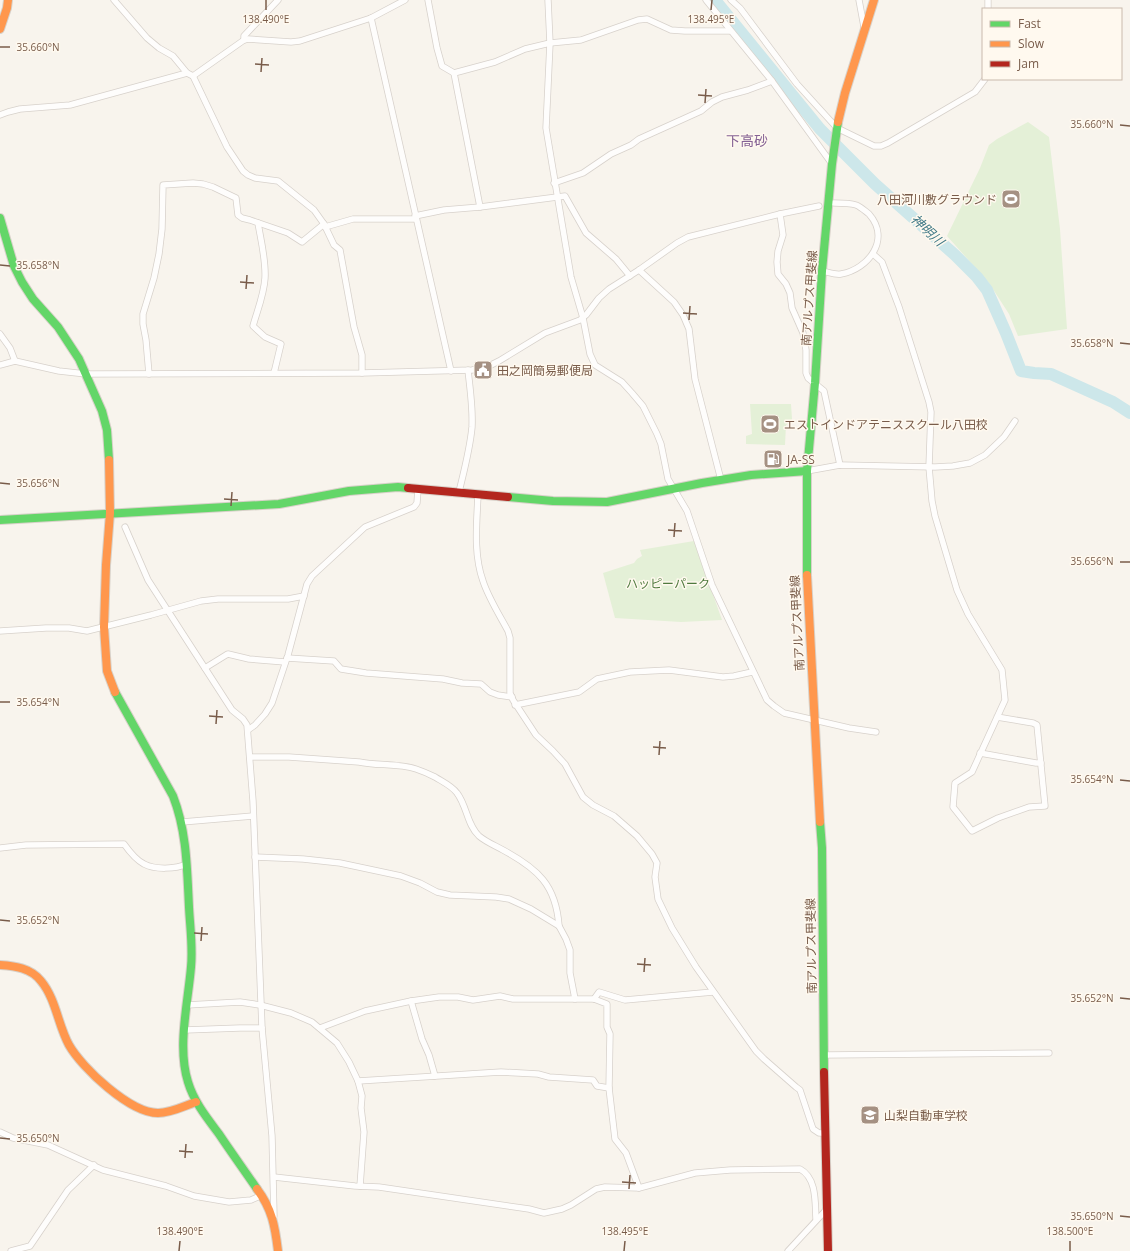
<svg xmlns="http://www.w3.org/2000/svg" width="1130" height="1251" viewBox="0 0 1130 1251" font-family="'Open Sans','Noto Sans JP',sans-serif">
<rect width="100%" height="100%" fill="#f8f4ed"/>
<g fill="#e4f0d7">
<polygon points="1028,122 1049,137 1060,229 1067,329 1018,336 1009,314 989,283 947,236 980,168 989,145 997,139"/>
<polygon points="750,404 791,404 792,419 790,423 786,425 785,445 746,444 746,436 752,434"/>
<polygon points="694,541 722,620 681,622 615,618 603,573 634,563 637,559 642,556 640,550"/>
</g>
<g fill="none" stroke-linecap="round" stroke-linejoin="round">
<polyline stroke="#cde7ea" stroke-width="12" points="715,0 820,129 875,184 955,255 977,277 987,290 1006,333 1021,371 1034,373 1051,374 1113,402 1130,413"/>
<defs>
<g id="street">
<polyline points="114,0 147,38 159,48 173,56 187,73 193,76 227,147 243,171 248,175 255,178 278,181 314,210 324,224 334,245 340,250 354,327 362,355 362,373"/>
<polyline points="428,0 437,48 442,66 454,73"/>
<polyline points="548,0 550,43 546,128 571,277 583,318 590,354 595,365 622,382 632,393 643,406 657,434 661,444 668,479 687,511 712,585 767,700 774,706 784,713 849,728 876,732"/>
<polyline points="706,0 772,81 832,164"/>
<polyline points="731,0 740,8 797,84 837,128 874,146 881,146 888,143 975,92 985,79"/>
<polyline points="859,0 864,27"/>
<polyline points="988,0 988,9"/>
<polyline points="371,18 451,371"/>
<polyline points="244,40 244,36 278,0"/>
<polyline points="193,76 244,40 248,39 291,42 300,41 371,18 405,0"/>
<polyline points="0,115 8,112 20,109 70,105 187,73"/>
<polyline points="554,183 583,173 611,154 631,145 639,139 701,111 712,102 722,97 748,90 772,81"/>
<polyline points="480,207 454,73 495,62 525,49 550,43 581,40 638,20 647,19 671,30 685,31 730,31"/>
<polyline points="780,214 783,235 778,251 777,262 778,274 786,284 790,293 792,308 803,333 806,350 806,373 808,378 824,391 840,465"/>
<polyline points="415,216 444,210 480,207 565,196 586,233 616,259 630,276"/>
<path d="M 258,223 C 261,241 266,260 265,278 C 264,295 257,311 253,326 L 265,337 L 281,344 L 274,373"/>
<polyline points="325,227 353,219 416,219"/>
<polyline points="873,254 882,262 899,307 929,402 931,412 929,467 932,501 935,516 957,590 968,614 1002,670 1005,700 972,772 955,783 953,807 972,831 998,818 1029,807 1045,806 1037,725 1033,723 997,717"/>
<polyline points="639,270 674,302 683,315 689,329 695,379 721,480"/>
<path d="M 822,271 C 828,272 835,275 841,274 C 869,269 891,239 869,214 C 865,211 861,207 856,205 C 850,203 841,203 834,203"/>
<polyline points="0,334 10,348 15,361"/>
<polyline points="0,365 15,361 59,371 86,374 362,373 472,370 487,367 499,361 545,333 580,320 586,315 599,298 609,289 639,270 677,243 688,237 780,214 819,206"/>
<polyline points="149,374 146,340 143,324 143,314 154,278 159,254 162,229 163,185 193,183 203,184 213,187 236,198 238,215 242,218 250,220 288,233 302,242 324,224"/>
<polyline points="807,471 840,465 935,467 953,466 970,463 985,455 1004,437 1015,421"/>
<path d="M 459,492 C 464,471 470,449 472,427 C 473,408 470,389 468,370"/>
<path d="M 478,494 C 477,522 473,553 483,581 C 488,597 500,616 508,631 L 510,638 L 510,693 L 513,700 L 536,735 L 553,751 L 565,764 L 583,797 L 593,805 L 614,816 L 637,836 L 652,854 L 657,863 L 655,877 L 658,899 L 672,928 L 696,967 L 756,1051 L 764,1059 L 796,1087 L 800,1090 L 813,1129 L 819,1133 L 825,1133"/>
<polyline points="125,527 148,580 232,710 243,719 247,725 253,801 262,1028 272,1136 274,1216"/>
<polyline points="0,631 46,628 69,628 87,631 151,615 201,601 218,599 288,599 304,596"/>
<polyline points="287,658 334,661 341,669 366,673 443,679 462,683 481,684 490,692 498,695 512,697"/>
<polyline points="205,668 226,655 228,654 249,659 285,662"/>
<polyline points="515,705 579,692 597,679 630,672 669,670 723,677 734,676 752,672"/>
<polyline points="248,730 255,725 265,714 272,703 288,655 307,584 312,576 365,527 414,507 417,503 418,489"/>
<polyline points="980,753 1036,763 1041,763"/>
<path d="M 250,757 L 289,757 L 359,762 C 377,766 398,763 416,769 C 422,771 429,774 435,777 C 443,782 452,786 457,793 C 467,806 467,825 479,836 C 486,842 496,846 503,850 C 538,869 556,885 559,926"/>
<polyline points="182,822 253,816"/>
<path d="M 0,848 L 26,845 L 124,844 C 129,851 136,860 144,864 C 155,870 176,869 187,864"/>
<polyline points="255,857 303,859 340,863 401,876 420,883 437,892 450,895 496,897 509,899 531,909 559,926 566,939 570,950 570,973 575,999"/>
<polyline points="594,999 599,992 625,1000 713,992"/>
<polyline points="411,1001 422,1039 429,1055 435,1076"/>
<polyline points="187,1005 240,1002 260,1005 291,1013 312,1022 337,1043 349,1062 358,1081 501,1072 538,1074 549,1077 593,1080 597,1086 609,1088"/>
<polyline points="320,1028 365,1011 411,1001 439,997 458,997 473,1000 500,996 513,999 594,999 607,1004 607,1027 610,1034 609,1088 615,1139 626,1153 639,1188"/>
<polyline points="185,1030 240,1028 262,1028"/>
<polyline points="824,1055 1049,1053"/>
<polyline points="358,1081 362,1096 361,1108 364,1132 360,1186"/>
<polyline points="0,1132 13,1138 48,1145 103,1170 166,1186 194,1196 229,1202 251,1200 262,1195"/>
<path d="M 274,1177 L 355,1186 L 379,1187 L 529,1209 L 544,1213 L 562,1209 L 571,1205 L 596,1189 L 605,1187 L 639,1188 L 695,1173 L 730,1170 L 800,1169 C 817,1178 815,1203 816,1219"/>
<polyline points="11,1251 30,1246 68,1190 94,1165"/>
<polyline points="788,1251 827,1209"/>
</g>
<g id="fast">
<polyline points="0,218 14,266 22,282 33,299 58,327 79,359 102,411 107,430 109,460"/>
<polyline points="508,497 553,501 607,502 702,483 751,475 807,471"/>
<polyline points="0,520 279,504 349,491 398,487 408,488"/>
<polyline points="807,575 807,471 815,383 822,271 832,164 838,122"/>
<path d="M 115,692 L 173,796 C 187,832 187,869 189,907 C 190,927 193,947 191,967 C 188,1003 177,1047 188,1082 C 194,1102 207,1118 219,1134 C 231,1152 244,1170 257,1189"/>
<polyline points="820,822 822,848 824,1072"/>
</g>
<g id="slow">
<polyline points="0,29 7,8 8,0"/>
<polyline points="838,122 845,93 874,0"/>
<polyline points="109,460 110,513 106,565 104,627 107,671 115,692"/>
<polyline points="807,575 820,822"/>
<path d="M 0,965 C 15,966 31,968 41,981 C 56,999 58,1025 69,1045 C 82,1068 130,1113 158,1113 C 171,1113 184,1106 196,1102"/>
<path d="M 257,1189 C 272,1209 275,1226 278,1251"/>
</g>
<g id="jam">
<polyline points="408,488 508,497"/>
<polyline points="824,1072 828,1251"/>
</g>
</defs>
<use href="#street" stroke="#d7d1cb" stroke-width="7"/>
<use href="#fast" stroke="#d8d1c9" stroke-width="10"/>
<use href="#slow" stroke="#d8d1c9" stroke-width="10"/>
<use href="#jam" stroke="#d8d1c9" stroke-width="10"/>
<use href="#street" stroke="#fefdfc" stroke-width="5.5"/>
<use href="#fast" stroke="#63d668" stroke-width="8"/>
<use href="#slow" stroke="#ff974d" stroke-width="8"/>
<use href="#jam" stroke="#b3261e" stroke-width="8"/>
</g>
<path fill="none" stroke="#795c4a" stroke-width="1.5" d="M 266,10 L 266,0M 711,10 L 712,0M 0,47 L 10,47M 255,64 L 269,65M 261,72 L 262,58M 698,95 L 712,96M 705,103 L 706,89M 1120,125 L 1130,126M 0,265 L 10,266M 240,282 L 254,283M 246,289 L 247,275M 683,313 L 697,314M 689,320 L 690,306M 1120,343 L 1130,344M 0,483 L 10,484M 224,499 L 238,500M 231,506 L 232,492M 668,530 L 682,531M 674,537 L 675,523M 1120,562 L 1130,562M 0,702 L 10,702M 209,716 L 223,717M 216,724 L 217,710M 653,747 L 666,748M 659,755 L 660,741M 1120,780 L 1130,781M 0,920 L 10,921M 194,933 L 208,934M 201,941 L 202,927M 637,964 L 651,965M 644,972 L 645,958M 1120,998 L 1130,999M 0,1138 L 10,1139M 179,1151 L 193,1152M 185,1158 L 186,1144M 622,1182 L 636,1183M 629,1189 L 630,1175M 1120,1216 L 1130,1217M 179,1251 L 180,1241M 624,1251 L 625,1241M 1070,1251 L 1070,1241"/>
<defs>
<symbol id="stadium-square" viewBox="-11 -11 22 22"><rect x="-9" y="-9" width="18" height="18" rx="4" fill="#a59183" stroke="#fff9ef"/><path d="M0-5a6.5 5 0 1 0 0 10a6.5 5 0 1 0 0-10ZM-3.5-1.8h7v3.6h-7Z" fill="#fff"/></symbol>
<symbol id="civic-square" viewBox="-11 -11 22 22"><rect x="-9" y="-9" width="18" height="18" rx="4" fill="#a59183" stroke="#fff9ef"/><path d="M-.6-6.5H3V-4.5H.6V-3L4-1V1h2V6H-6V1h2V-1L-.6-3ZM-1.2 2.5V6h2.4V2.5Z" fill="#fff"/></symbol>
<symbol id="fuel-square" viewBox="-11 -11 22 22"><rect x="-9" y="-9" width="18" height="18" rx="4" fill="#a59183" stroke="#fff9ef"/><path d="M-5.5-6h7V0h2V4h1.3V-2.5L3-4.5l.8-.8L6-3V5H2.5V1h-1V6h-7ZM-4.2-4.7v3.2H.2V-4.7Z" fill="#fff"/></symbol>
<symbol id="school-square" viewBox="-11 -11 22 22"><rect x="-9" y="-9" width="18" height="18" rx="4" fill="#a59183" stroke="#fff9ef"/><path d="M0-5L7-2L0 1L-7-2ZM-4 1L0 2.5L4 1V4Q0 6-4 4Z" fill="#fff"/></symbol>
</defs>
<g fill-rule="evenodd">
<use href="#stadium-square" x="1000" y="188" width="22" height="22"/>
<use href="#civic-square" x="472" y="359" width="22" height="22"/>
<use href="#stadium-square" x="759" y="413" width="22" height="22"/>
<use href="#fuel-square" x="762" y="448" width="22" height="22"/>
<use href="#school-square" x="859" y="1104" width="22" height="22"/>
</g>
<g text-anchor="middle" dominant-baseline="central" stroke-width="3" stroke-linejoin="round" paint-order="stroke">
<g font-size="12" fill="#795c4a" stroke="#fff9ef" text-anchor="start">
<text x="997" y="199" text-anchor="end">八田河川敷グラウンド</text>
<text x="497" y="370">田之岡簡易郵便局</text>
<text x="784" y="424">エストインドアテニススクール八田校</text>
<text x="787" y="459">JA-SS</text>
<text x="884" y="1115">山梨自動車学校</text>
</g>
<g font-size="12" fill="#795c4a" stroke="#fff9ef">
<text transform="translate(809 298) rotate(-86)">南アルプス甲斐線</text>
<text transform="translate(797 623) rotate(-93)">南アルプス甲斐線</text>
<text transform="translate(811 946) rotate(-91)">南アルプス甲斐線</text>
</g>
<g font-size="12" fill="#4f7a3e" stroke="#fff9ef">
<text x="668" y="583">ハッピーパーク</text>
</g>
<g font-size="13" font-style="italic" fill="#3f7987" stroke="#fff9ef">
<text transform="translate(928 230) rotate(43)">神明川</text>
</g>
<g font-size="14" fill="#856295" stroke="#fff9ef">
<text x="747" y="140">下高砂</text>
</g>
</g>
<g font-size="10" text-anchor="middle" fill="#795c4a" stroke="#fff9ef" stroke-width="3" stroke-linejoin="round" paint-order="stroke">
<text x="266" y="23">138.490°E</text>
<text x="711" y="23">138.495°E</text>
<text x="38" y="51">35.660°N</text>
<text x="1092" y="128">35.660°N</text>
<text x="38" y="269">35.658°N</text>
<text x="1092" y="347">35.658°N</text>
<text x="38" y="487">35.656°N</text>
<text x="1092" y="565">35.656°N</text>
<text x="38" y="706">35.654°N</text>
<text x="1092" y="783">35.654°N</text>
<text x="38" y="924">35.652°N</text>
<text x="1092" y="1002">35.652°N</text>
<text x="38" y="1142">35.650°N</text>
<text x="1092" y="1220">35.650°N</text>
<text x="180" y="1235">138.490°E</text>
<text x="625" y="1235">138.495°E</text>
<text x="1070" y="1235">138.500°E</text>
</g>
<rect x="982" y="8" width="140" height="72" fill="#fff9ef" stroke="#c9baad"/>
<rect x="990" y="21" width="20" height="6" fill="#63d668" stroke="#c9baad"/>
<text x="1018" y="28" font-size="12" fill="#795c4a">Fast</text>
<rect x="990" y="41" width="20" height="6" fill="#ff974d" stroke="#c9baad"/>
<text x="1018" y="48" font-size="12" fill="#795c4a">Slow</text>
<rect x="990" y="61" width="20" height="6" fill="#b3261e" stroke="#c9baad"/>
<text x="1018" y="68" font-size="12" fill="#795c4a">Jam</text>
</svg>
